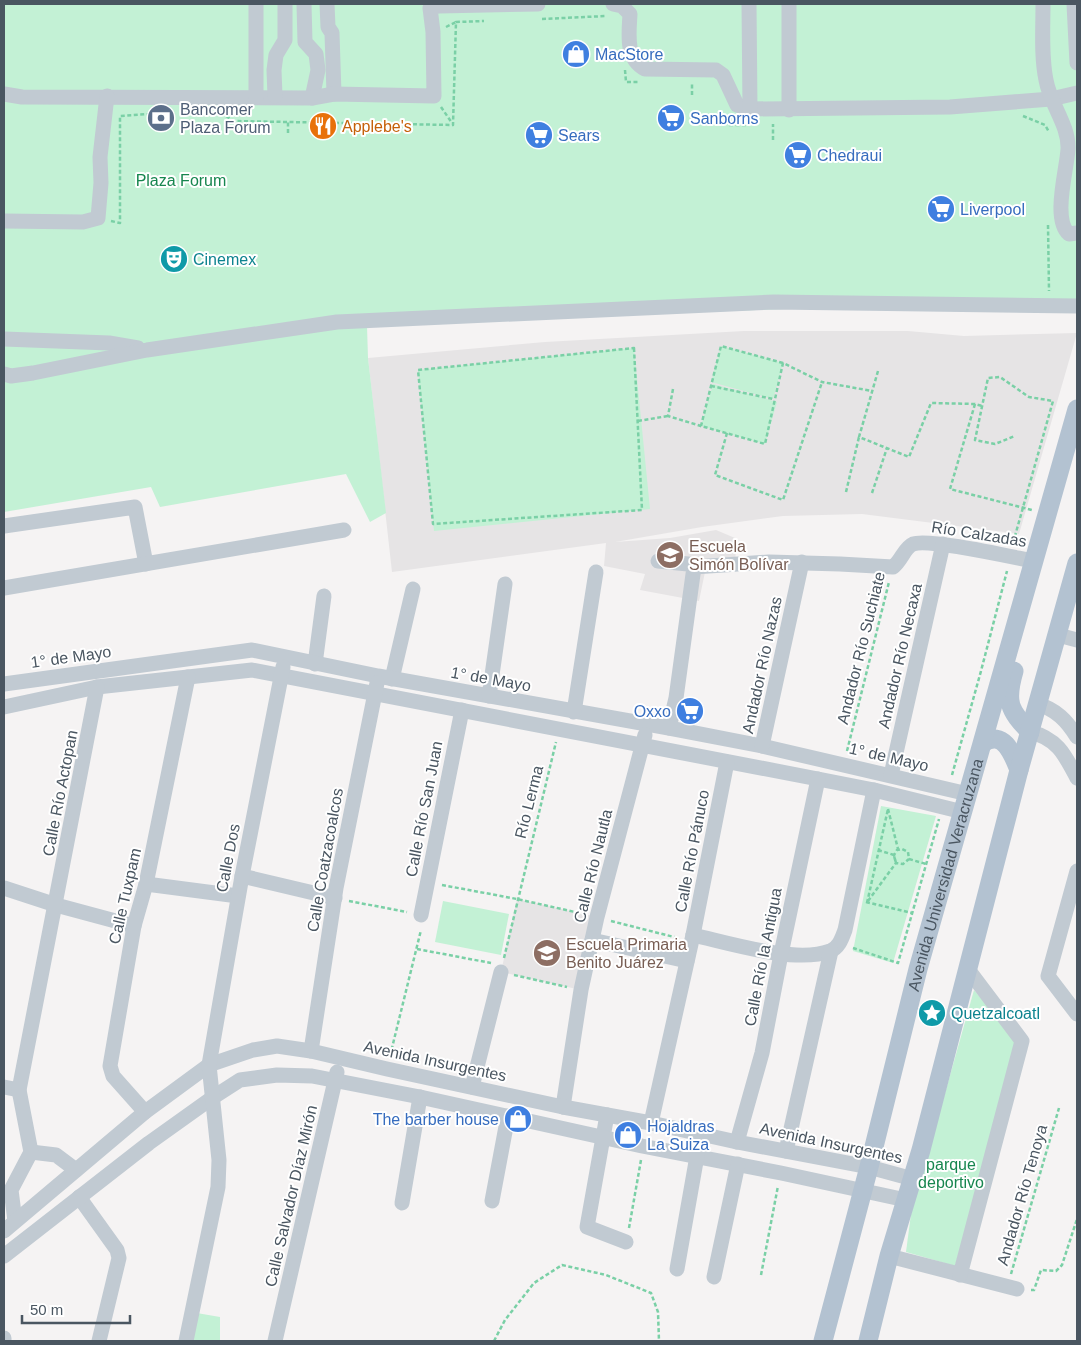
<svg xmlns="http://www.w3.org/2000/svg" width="1081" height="1345" viewBox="0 0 1081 1345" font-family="Arial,sans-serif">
<rect width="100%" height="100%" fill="#f5f3f3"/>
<g fill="#e6e4e5">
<polygon points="744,331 908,331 964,336 1077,333 1019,534 862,514 783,516 702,527 615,542 670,538 716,530 735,538 736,570 705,572 699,601 640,590 645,574 604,566 606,543 392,572 368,358 545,342"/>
<polygon points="517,899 597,917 581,990 501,972"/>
</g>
<g fill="#c3f1d5">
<polygon points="4,4 1077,4 1077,299 523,318 367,326 368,358 386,513 370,522 346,474 160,507 151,487 4,512"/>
<polygon points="721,346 783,363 773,399 711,382"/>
<polygon points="634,348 650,509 434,531 418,370"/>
<polygon points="713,384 777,402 765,444 701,426"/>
<polygon points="881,806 936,816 893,963 853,951"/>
<polygon points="443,901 509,914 501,955 435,942"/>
<polygon points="974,990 1018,1042 955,1266 906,1252 911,1214"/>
<polygon points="191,1312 220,1317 220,1341 186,1341"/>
</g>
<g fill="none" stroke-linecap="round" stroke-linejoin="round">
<g stroke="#7ad0a6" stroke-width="2.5" stroke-dasharray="4 2.5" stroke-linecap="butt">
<polyline points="542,19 606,16"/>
<polyline points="446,27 456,22"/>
<polyline points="625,70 626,82 638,82"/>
<polyline points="692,95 692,84"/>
<polyline points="441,107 452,123"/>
<polyline points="221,112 233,121 453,125 456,22 484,21"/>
<polyline points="726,114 727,125 748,125"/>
<polyline points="1023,116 1045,125 1049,132"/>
<polyline points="288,133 288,122"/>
<polyline points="773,140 773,124"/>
<polyline points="111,221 120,223 120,116 164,113"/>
<polyline points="1048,225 1049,291"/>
<polygon points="634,348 642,510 433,524 418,370"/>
<polyline points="783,363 721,346 701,426 765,444 783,363 822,382 872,391"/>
<polyline points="878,371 859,437 909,457 931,403 975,404 982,406"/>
<polyline points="711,386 773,399"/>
<polyline points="673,389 668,416 701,426"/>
<polyline points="975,404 950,489 1032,510"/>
<polyline points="638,421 668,416"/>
<polyline points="727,433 715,475 783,500 822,382"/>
<polyline points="846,492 859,437"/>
<polyline points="872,493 887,448"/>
<polyline points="1013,543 1053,401 1029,397 1000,377 988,378 975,440 995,444 1015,436"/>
<polyline points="847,751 889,582"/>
<polyline points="952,775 981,671 1007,571"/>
<polyline points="888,809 898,849"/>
<polyline points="878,850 894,855"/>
<polyline points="909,859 926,864"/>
<polyline points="442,885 517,899 584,914"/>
<polyline points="349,901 407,912"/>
<polyline points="868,901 896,863 903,864 909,859 908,852 902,849 897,850 894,855 896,863 894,856"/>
<polyline points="866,902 912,913"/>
<polyline points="867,903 888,809"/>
<polyline points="611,921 678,938"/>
<polyline points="853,948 898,963 939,819"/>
<polyline points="417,949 491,963"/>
<polyline points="504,958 556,742"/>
<polyline points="514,975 567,987"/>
<polyline points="390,1056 421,930"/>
<polyline points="629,1228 641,1160"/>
<polyline points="1011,1274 1059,1108"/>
<polyline points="761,1275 778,1186"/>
<polyline points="1031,1290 1034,1290 1041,1270 1056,1271 1062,1265 1077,1219"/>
<polyline points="494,1341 505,1320 534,1283 562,1265 606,1275 651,1293 658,1312 659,1341"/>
</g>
<g stroke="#c1cad2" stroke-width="15">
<polyline points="304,4 305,42 316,54 318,70 312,98"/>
<polyline points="327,4 328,27 332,33 334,94"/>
<path d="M 613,4 L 622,6 L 630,14 C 629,33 625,59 645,69 L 716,70 L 723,75 L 737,105 L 750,109 L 950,107 L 1051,99 L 1077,93"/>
<polyline points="749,4 750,109"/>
<polyline points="789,4 789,110"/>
<path d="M 1043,4 C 1043,29 1041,56 1046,80 C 1050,104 1069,125 1068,149 C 1067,169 1052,220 1069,234 L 1077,233"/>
<polyline points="1074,4 1077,63"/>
<polyline points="4,94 22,97 312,98 334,94 434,96 433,32 430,8 439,6 538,4"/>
<polyline points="275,96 274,70 276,55 285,40 285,4"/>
<polyline points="256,97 256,4"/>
<polyline points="4,221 83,222 98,218 101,183 100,157 107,96"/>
<polyline points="4,339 109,343 138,348"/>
<polyline points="4,374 11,376 33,373 147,350 337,322 774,302 1077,306"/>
<polyline points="4,526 135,507 146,564"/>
<polyline points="658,561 688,564 694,567 676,698 669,728"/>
<path d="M 694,567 L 769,562 L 840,564 L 893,567 C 902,560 904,548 913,544 C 928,538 1012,557 1033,561"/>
<polyline points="4,588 344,530"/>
<polyline points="1058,635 1077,640"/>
<polyline points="315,664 324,596"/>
<polyline points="392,679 413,589"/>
<polyline points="4,684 252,650 378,676 669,728 762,746 968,794"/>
<polyline points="489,696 505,584"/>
<path d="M 1037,704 C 1056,709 1067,721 1077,737"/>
<polyline points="4,707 97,687 252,670 818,779 874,790 963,812"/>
<polyline points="574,712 596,572"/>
<path d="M 1030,732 C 1057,738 1065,755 1077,778"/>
<polyline points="762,746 802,562"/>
<polyline points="891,775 943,544"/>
<polyline points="1077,871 1048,976 1077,1014"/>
<polyline points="242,876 335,898"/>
<polyline points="146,884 238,896"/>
<polyline points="4,888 56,905 134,926"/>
<polyline points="421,915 462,710"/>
<path d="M 693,935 C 729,943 796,964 830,951 C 839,948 842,938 845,930 L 874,790"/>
<polyline points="592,940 687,961"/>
<polyline points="311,1051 336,888 377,683"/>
<polyline points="4,1087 19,1090"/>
<polyline points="472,1087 501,972"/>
<polyline points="563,1107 581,990 597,917 645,735"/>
<polyline points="145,1112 113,1076 110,1066 134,926 146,884 188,677"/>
<polyline points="607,1115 587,1227 626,1242"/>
<polyline points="651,1123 693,935 727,762"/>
<polyline points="737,1142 762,1053 781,954 818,779"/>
<polyline points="786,1151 831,951"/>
<polyline points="31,1152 56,1155 76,1170"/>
<polyline points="79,1197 117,1250 119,1258 99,1341"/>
<polyline points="492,1201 508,1116"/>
<polyline points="402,1203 420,1097"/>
<polyline points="15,1221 11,1190 31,1152 19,1090 97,687"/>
<polyline points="4,1231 145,1112 209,1065 253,1050 277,1046 311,1051 387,1069 563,1107 651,1123 737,1142 869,1167 913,1179"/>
<polyline points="4,1256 149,1143 212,1098 240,1080 277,1075 312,1076 420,1097 642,1146 781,1173 906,1200"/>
<polyline points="889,1256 1017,1289"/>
<polyline points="677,1269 697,1156"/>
<polyline points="960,1275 1022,1041 967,968"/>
<polyline points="714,1277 738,1164"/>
<polyline points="4,1338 4,1341"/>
<polyline points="186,1341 218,1187 219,1160 209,1065 242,876 283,667"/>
<polyline points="275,1341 337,1072"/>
</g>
<g stroke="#b3c2d1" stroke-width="19">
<path d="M 1014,671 C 1005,702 1009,710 1030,732"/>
<path d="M 983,743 C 1004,729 1013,755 1019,770"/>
<path id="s1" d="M 823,1341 L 869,1167 L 918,969 L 1077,409"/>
<polyline points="868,1341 889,1256 921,1150 1019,770 1077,563"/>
</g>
</g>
<defs>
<symbol id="shop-disc" viewBox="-11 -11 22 22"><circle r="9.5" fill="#3f7fe0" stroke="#fff"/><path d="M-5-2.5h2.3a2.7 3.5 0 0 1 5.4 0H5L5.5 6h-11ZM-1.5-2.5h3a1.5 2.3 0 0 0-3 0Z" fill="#fff"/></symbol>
<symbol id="bank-disc" viewBox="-11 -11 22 22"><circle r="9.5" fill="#5c6f8a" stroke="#fff"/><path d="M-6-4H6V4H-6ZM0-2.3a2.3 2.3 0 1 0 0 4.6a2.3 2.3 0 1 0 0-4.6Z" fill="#fff"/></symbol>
<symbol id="supermarket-disc" viewBox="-11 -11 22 22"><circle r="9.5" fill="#3f7fe0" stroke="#fff"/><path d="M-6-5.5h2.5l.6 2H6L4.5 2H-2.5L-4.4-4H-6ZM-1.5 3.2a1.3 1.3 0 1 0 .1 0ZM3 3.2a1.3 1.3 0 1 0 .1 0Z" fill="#fff"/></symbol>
<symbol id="restaurant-disc" viewBox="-11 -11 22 22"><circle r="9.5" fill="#e8710a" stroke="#fff"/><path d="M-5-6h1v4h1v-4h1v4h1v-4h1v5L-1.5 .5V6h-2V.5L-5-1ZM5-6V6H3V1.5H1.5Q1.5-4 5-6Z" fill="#fff"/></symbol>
<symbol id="theatre-disc" viewBox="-11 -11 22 22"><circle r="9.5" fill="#0f9aa8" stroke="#fff"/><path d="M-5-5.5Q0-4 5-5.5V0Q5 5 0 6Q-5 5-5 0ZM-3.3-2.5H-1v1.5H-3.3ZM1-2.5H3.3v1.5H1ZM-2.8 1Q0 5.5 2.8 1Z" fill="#fff"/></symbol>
<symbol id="school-disc" viewBox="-11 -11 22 22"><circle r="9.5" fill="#8d6e63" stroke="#fff"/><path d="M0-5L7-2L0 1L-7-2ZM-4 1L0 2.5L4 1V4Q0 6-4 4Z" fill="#fff"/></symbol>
<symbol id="sight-disc" viewBox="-11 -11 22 22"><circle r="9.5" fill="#0f9aa8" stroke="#fff"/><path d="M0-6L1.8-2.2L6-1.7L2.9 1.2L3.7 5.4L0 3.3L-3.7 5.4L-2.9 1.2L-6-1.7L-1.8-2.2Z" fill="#fff"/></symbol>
</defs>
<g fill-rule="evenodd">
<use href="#shop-disc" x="560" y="38" width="32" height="32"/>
<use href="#bank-disc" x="145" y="102" width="32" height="32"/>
<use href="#supermarket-disc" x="655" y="102" width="32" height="32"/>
<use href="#restaurant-disc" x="307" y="110" width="32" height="32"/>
<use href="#supermarket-disc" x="523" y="119" width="32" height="32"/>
<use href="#supermarket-disc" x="782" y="139" width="32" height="32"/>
<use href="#supermarket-disc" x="925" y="193" width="32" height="32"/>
<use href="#theatre-disc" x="158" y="243" width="32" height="32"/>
<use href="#school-disc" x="654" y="539" width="32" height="32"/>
<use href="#supermarket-disc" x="674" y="695" width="32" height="32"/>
<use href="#school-disc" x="531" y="937" width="32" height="32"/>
<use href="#sight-disc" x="916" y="997" width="32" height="32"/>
<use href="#shop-disc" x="502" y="1103" width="32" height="32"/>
<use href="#shop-disc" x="612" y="1119" width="32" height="32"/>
</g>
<g text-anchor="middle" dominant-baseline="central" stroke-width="4" stroke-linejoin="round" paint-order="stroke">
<g font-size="16" fill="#366cbe" stroke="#fff" text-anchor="start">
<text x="595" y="54">MacStore</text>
<text x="690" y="118">Sanborns</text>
<text x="558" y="135">Sears</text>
<text x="817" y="155">Chedraui</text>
<text x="960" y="209">Liverpool</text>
<text x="671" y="711" text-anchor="end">Oxxo</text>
<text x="499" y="1119" text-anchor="end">The barber house</text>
<text x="647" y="1126">Hojaldras<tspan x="647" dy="18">La Suiza</tspan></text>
</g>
<g font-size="16" fill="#4e5e75" stroke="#fff" text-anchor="start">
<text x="180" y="109">Bancomer<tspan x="180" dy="18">Plaza Forum</tspan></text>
</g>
<g font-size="16" fill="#c56008" stroke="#fff" text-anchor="start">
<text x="342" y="126">Applebe's</text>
</g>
<g font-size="16" fill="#17864f" stroke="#fff">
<text x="181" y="180">Plaza Forum</text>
<text x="951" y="1164">parque<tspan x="951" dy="18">deportivo</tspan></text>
</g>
<g font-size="16" fill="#0d838f" stroke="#fff" text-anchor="start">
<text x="193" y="259">Cinemex</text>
<text x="951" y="1013">Quetzalcoatl</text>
</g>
<g font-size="16" fill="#4a5661" stroke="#fff">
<text transform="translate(979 534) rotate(9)">Río Calzadas</text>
<text transform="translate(861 648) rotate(-76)">Andador Río Suchiate</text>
<text transform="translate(900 656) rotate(-77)">Andador Río Necaxa</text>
<text transform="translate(71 657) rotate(-8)">1° de Mayo</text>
<text transform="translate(762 665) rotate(-78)">Andador Río Nazas</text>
<text transform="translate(491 679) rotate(10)">1° de Mayo</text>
<text transform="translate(889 757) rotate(13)">1° de Mayo</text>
<text transform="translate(60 793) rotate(-79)">Calle Río Actopan</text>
<text transform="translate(529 802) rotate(-76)">Río Lerma</text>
<text transform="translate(424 809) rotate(-79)">Calle Río San Juan</text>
<text transform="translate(692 851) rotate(-79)">Calle Río Pánuco</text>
<text transform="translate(228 858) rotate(-79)">Calle Dos</text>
<text transform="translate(325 860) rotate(-80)">Calle Coatzacoalcos</text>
<text transform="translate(593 866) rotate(-76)">Calle Río Nautla</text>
<text stroke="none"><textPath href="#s1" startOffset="482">Avenida Universidad Veracruzana</textPath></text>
<text transform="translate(125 896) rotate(-77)">Calle Tuxpam</text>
<text transform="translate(763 957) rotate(-79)">Calle Río la Antigua</text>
<text transform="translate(435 1061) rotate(12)">Avenida Insurgentes</text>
<text transform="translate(831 1143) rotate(12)">Avenida Insurgentes</text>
<text transform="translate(1022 1195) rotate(-74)">Andador Río Tenoya</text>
<text transform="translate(291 1196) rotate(-77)">Calle Salvador Díaz Mirón</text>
</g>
<g font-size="16" fill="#785e54" stroke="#fff" text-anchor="start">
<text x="689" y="546">Escuela<tspan x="689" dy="18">Simón Bolívar</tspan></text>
<text x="566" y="944">Escuela Primaria<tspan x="566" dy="18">Benito Juárez</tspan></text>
</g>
</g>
<rect width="1081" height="1345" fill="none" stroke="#4a5661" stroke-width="10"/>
<path d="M22 1315v8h108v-8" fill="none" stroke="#4a5661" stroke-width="2.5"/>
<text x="30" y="1315" font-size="15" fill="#4a5661" stroke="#ffffff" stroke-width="4" paint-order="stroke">50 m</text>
</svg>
